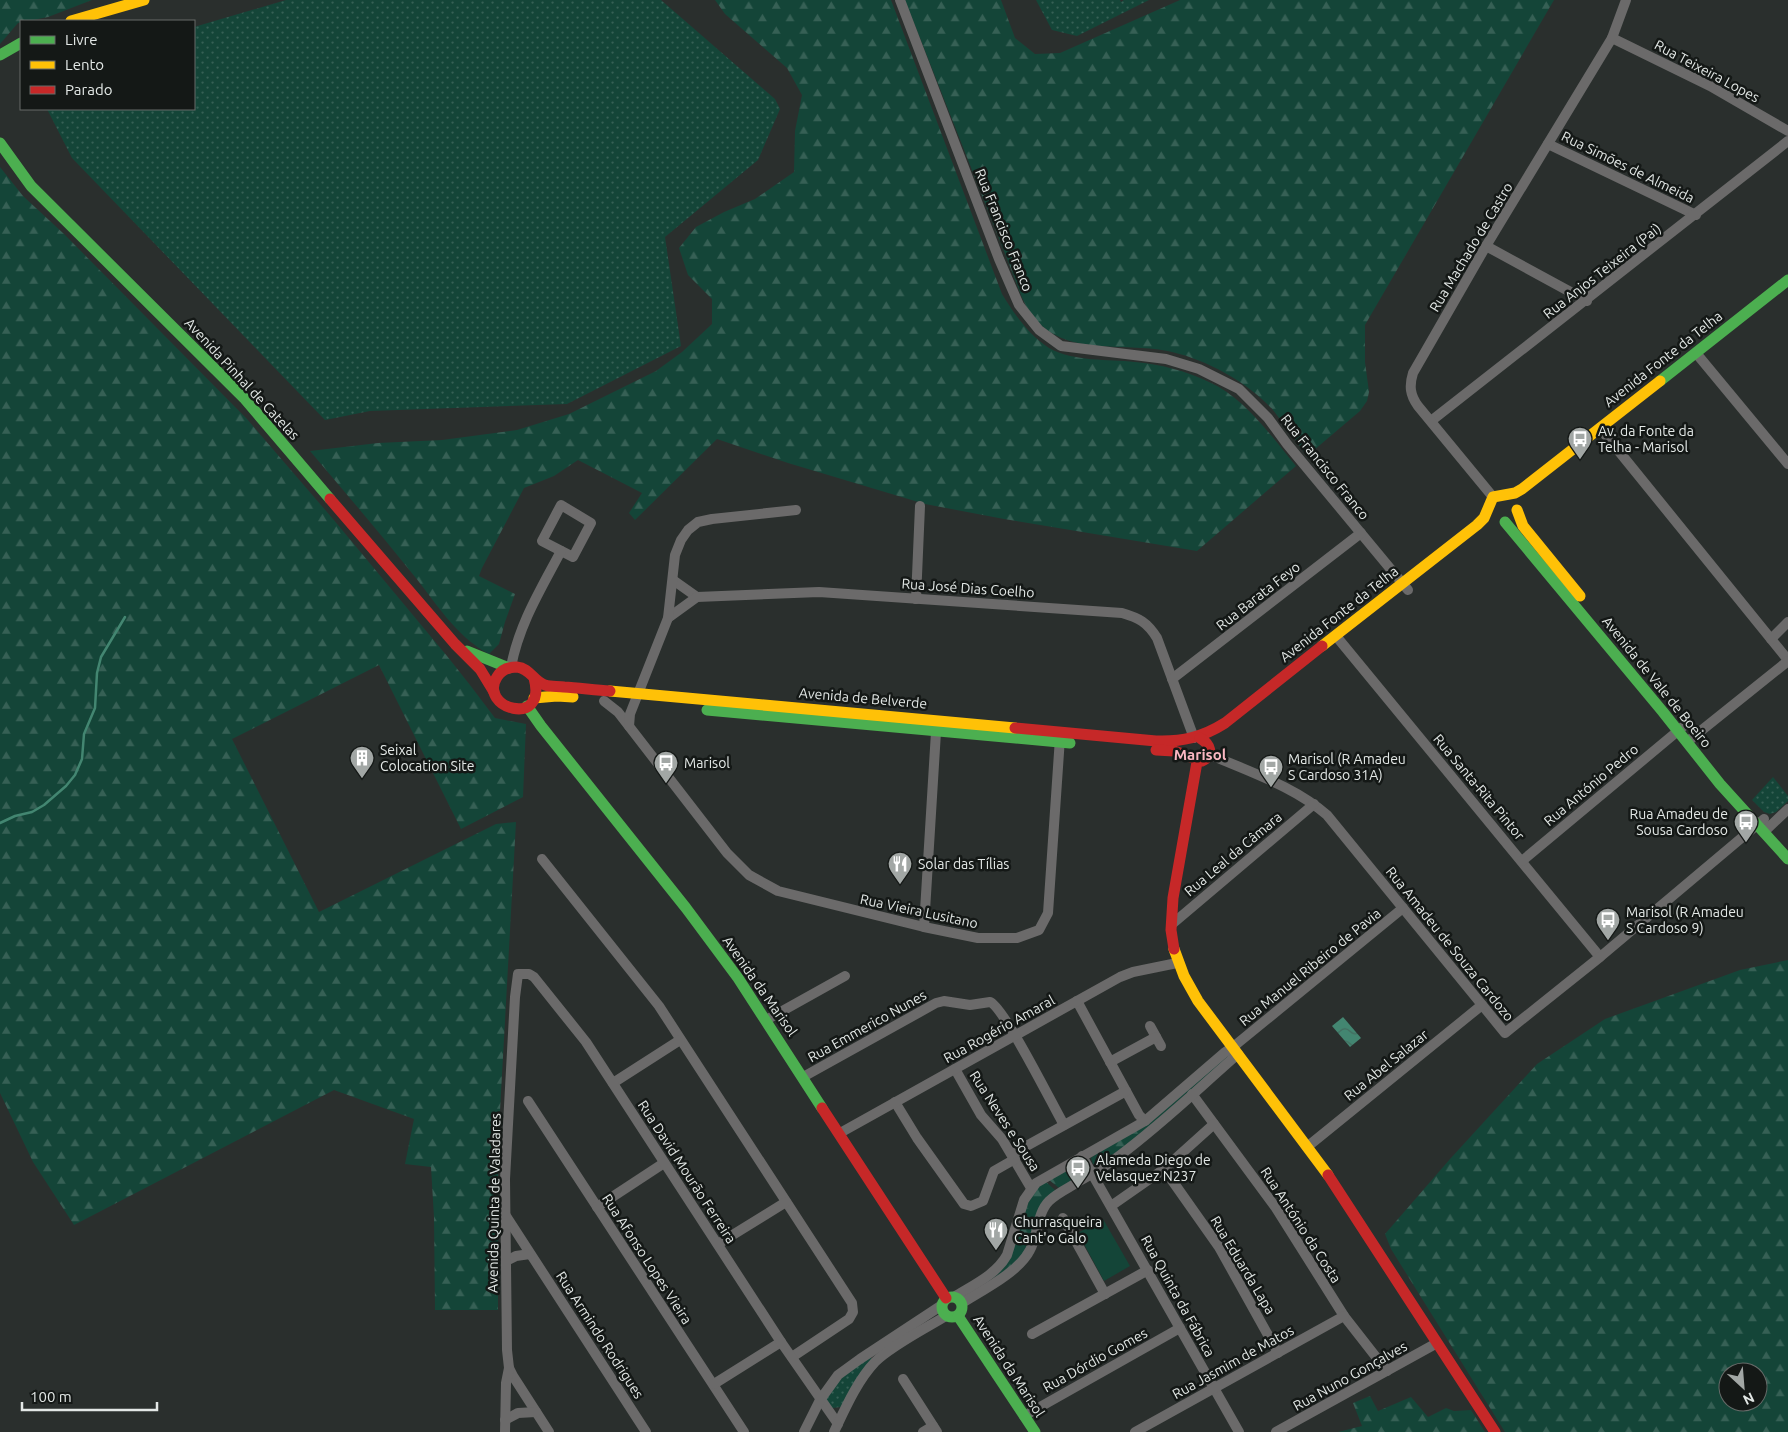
<svg xmlns="http://www.w3.org/2000/svg" width="1788" height="1432" viewBox="0 0 1788 1432" font-family="Ubuntu,sans-serif">
<defs>
<pattern id="grass-dots" width="8" height="8" patternUnits="userSpaceOnUse" patternTransform="scale(1.25)"><rect width="8" height="8" fill="#144538"/><path d="M2 2h.1M6 6h.1" fill="none" stroke="#366055" stroke-width="1.8" stroke-linecap="round"/></pattern>
<pattern id="forest-firs" width="22" height="20" patternUnits="userSpaceOnUse" patternTransform="scale(1.25)"><rect width="22" height="20" fill="#144538"/><path d="M5 1l3.5 6h-7zM16 11l3.5 6h-7z" fill="#366055"/></pattern>
<pattern id="water-waves" width="16" height="10" patternUnits="userSpaceOnUse" patternTransform="scale(1.25)"><rect width="16" height="10" fill="#438671"/><path d="M0 5q4-4 8 0t8 0" fill="none" stroke="#436c5f"/></pattern>
</defs>
<rect width="100%" height="100%" fill="#2a2f2d"/>
<g fill="url(#grass-dots)">
<polygon points="286,0 661,0 775,99 780,109 758,160 665,237 681,346 567,404 370,411 325,420 72,158 47,109 194,109 194,27"/>
<polygon points="1036,0 1120,0 1121,2 1124,0 1149,0 1077,36 1052,30"/>
<polygon points="1773,777 1788,796 1788,801 1776,812 1770,814 1764,812 1752,800"/>
<polygon points="870,1357 872,1359 841,1407 832,1408 828,1404 826,1398 841,1376"/>
</g>
<g fill="url(#forest-firs)" fill-rule="evenodd">
<polygon points="0,0 92,0 48,17 18,23 0,44"/>
<path d="M 715,0 L 891,0 L 1002,294 C 1015,315 1028,334 1049,348 C 1074,362 1108,359 1135,362 C 1160,364 1186,371 1209,382 C 1245,398 1271,436 1296,466 L 1197,551 L 1004,519 L 925,504 L 788,463 L 717,439 L 635,520 L 629,513 L 642,493 L 578,460 L 554,476 L 524,488 L 482,568 L 479,576 L 515,594 L 505,622 L 499,644 L 489,654 C 455,636 435,601 411,572 C 378,531 344,491 310,451 L 378,443 L 442,440 L 517,430 L 569,414 L 656,371 L 682,352 L 712,324 L 712,299 L 688,275 L 679,248 L 696,227 L 724,212 L 755,199 L 794,172 L 795,131 L 802,95 L 787,68 L 725,14 Z"/>
<path d="M 905,0 L 1001,0 L 1015,38 L 1035,54 L 1060,53 L 1180,0 L 1554,0 L 1365,325 L 1365,362 L 1369,392 L 1367,401 L 1360,411 L 1307,456 C 1296,441 1285,425 1273,410 C 1249,383 1207,360 1172,352 C 1127,341 1069,358 1035,319 C 1024,307 1019,289 1013,274 Z"/>
<polygon points="0,167 23,196 64,234 247,419 333,519 447,656 470,685 495,718 526,724 523,797 461,829 379,665 232,739 319,912 496,824 516,822 499,1129 491,1133 490,1141 498,1147 498,1310 435,1310 434,1217 431,1167 405,1164 414,1119 334,1090 74,1225 33,1162 0,1093"/>
<path d="M 1788,960 L 1788,1432 L 1505,1432 L 1391,1249 L 1385,1234 L 1450,1159 L 1537,1064 L 1605,1019 L 1740,970 ZM 1728,1372 L 1758,1372 L 1758,1402 L 1728,1402 Z"/>
<polygon points="1227,1055 1229,1056 1136,1138 1100,1164 1093,1164 1091,1158"/>
<polygon points="1077,1164 1082,1166 1084,1173 1059,1188 1048,1179"/>
<polygon points="1045,1181 1055,1190 1025,1253 1008,1269 972,1291 998,1274 1005,1266 1031,1195"/>
<polygon points="1370,1396 1378,1411 1411,1397 1428,1417 1446,1408 1454,1411 1471,1410 1485,1432 1338,1432 1362,1426 1353,1403"/>
</g>
<polygon fill="#144538" points="1103,1219 1130,1266 1104,1281 1078,1233"/>
<polygon fill="url(#water-waves)" points="1343,1017 1361,1038 1350,1047 1332,1026"/>
<g fill="none" stroke-linecap="round" stroke-linejoin="round">
<polyline stroke="#438671" stroke-width="2.5" points="0,823 15,816 32,812 44,805 66,786 75,775 82,759 84,734 95,708 97,673 101,657 125,617"/>
<g stroke="#6b6a6a" stroke-width="10">
<polyline points="900,0 999,259 1019,305 1039,330 1061,346 1166,359 1199,369 1239,389 1268,418 1287,444 1408,590"/>
<polyline points="1612,38 1710,86 1788,131"/>
<polyline points="1548,144 1696,215"/>
<polyline points="1486,246 1587,301"/>
<polyline points="1696,353 1788,464"/>
<polyline points="1431,421 1788,141"/>
<polyline points="1600,428 1788,660"/>
<path d="M 1493,497 L 1418,406 C 1410,395 1409,386 1413,373 L 1486,246 L 1612,38 L 1626,0"/>
<polygon points="561,505 591,523 573,557 542,541"/>
<polyline points="673,580 697,597"/>
<polyline points="916,599 920,506"/>
<path d="M 668,618 L 697,597 L 819,592 L 1122,613 C 1139,618 1147,622 1157,638 L 1194,738"/>
<polyline points="1336,636 1600,957"/>
<polyline points="1771,639 1788,622"/>
<path d="M 511,667 C 519,624 541,589 561,551"/>
<polyline points="1172,679 1361,533"/>
<polyline points="604,701 618,712 727,853 749,875 778,891 924,927 978,938 1017,938 1039,930 1048,913 1060,738"/>
<polyline points="629,726 630,714 668,618 675,555 681,540 688,530 698,522 712,519 796,510"/>
<polyline points="1687,742 1788,661"/>
<path d="M 1209,754 C 1249,772 1294,786 1327,815 L 1505,1033 L 1600,957 L 1764,819"/>
<polyline points="1764,832 1788,809"/>
<polyline points="542,859 659,1006 852,1303 853,1312 849,1319 792,1357"/>
<polyline points="1522,861 1685,725"/>
<polyline points="1171,925 1314,804"/>
<polyline points="924,927 936,732"/>
<polyline points="1077,1001 1139,1115 1145,1121"/>
<polyline points="766,1020 845,976"/>
<polyline points="1150,1026 1161,1046"/>
<polyline points="1110,1062 1156,1037"/>
<polyline points="955,1069 981,1115 1002,1139 1031,1188"/>
<path d="M 803,1077 L 936,1003 L 944,1001 L 970,1005 L 990,1002 C 1004,1007 1053,1106 1064,1125"/>
<polyline points="613,1083 680,1040"/>
<polyline points="1192,1094 1276,1208 1344,1316 1387,1371"/>
<polyline points="528,1101 744,1432"/>
<polyline points="895,1102 917,1138 964,1204 971,1206 983,1201 994,1171 1015,1159"/>
<polyline points="840,1133 1120,977 1133,972 1177,963"/>
<polyline points="1307,1147 1482,1005"/>
<polyline points="1012,1154 1126,1091"/>
<polyline points="1082,1156 1239,1432"/>
<polyline points="1164,1169 1219,1247 1278,1353"/>
<polyline points="1111,1206 1164,1169 1214,1124"/>
<polyline points="597,1207 664,1163"/>
<polyline points="506,1216 646,1432"/>
<polyline points="1063,1218 1105,1294"/>
<polyline points="718,1244 786,1202"/>
<polyline points="506,1261 516,1256 530,1254"/>
<path d="M 954,1297 C 973,1285 996,1275 1007,1255 L 1024,1200 L 1036,1183 L 1145,1121 L 1224,1053 L 1233,1047 L 1403,908"/>
<path d="M 962,1303 C 983,1290 1019,1272 1030,1250 C 1038,1235 1037,1213 1049,1201 C 1058,1192 1071,1187 1081,1180 C 1094,1173 1107,1165 1119,1156 C 1161,1125 1199,1088 1238,1054"/>
<polyline points="1032,1334 1148,1270"/>
<polyline points="509,1368 513,1376 549,1432"/>
<polyline points="903,1379 937,1432"/>
<polyline points="714,1384 781,1342"/>
<polyline points="1024,1416 1180,1328"/>
<polyline points="505,1420 518,1413 536,1412"/>
<polyline points="505,1432 506,1383 509,1368 507,1350 505,1179 515,997 518,974 529,974 534,977 586,1042 781,1342 838,1424"/>
<polyline points="804,1432 820,1400 838,1375 860,1359 942,1305"/>
<path d="M 834,1432 C 845,1409 857,1381 875,1362 C 891,1346 926,1328 946,1316"/>
<polyline points="923,1432 933,1426"/>
<polyline points="1135,1432 1344,1316"/>
<polyline points="1276,1432 1437,1343"/>
</g>
<g stroke="#4caf50" stroke-width="11">
<polyline points="0,55 21,43"/>
<polyline points="0,143 31,186 244,398 330,499"/>
<polyline points="1660,381 1788,280"/>
<polyline points="1505,522 1663,712 1720,784 1788,859"/>
<polyline points="467,651 509,668"/>
<polyline points="527,706 541,726 686,908 738,978 822,1108"/>
<polyline points="707,710 1070,743"/>
<circle cx="952" cy="1307" r="10"/>
<polyline points="958,1316 1035,1432"/>
</g>
<g stroke="#ffc107" stroke-width="11">
<polyline points="71,21 144,0"/>
<polyline points="1517,510 1523,526 1580,596"/>
<polyline points="1322,646 1477,525 1484,518 1493,497 1515,493 1522,489 1660,381"/>
<polyline points="610,691 1015,728"/>
<polyline points="534,698 557,696 573,697"/>
<polyline points="1174,949 1184,976 1198,1001 1328,1175"/>
</g>
<g stroke="#c62828" stroke-width="11">
<polyline points="330,499 455,644 480,669 494,692"/>
<path d="M 534,678 C 548,729 477,708 497,677 C 501,670 509,667 517,667 C 530,668 534,682 545,685 C 551,687 558,686 564,687 C 579,688 595,690 610,691"/>
<path d="M 1015,728 L 1156,741 C 1182,742 1203,737 1225,723 L 1322,646"/>
<path d="M 1156,750 L 1174,751 L 1202,761 C 1215,755 1210,744 1200,738"/>
<polyline points="1174,949 1171,930 1173,898 1197,762"/>
<polyline points="822,1108 946,1298"/>
<polyline points="1328,1175 1495,1432"/>
</g>
</g>
<defs>
<symbol id="bus-pin" viewBox="-11 -11 22 30"><path d="M0 17L-7.5 6A9.5 9.5 0 1 1 7.5 6Z" fill="#a2a7a5" stroke="#141816"/><path d="M-5-6H5V4H4V6H2V4H-2V6H-4V4H-5ZM-3.5-4V0h7V-4ZM-3.5 1.2v1.5H-2V1.2ZM2 1.2v1.5H3.5V1.2Z" fill="#fff"/></symbol>
<symbol id="building-pin" viewBox="-11 -11 22 30"><path d="M0 17L-7.5 6A9.5 9.5 0 1 1 7.5 6Z" fill="#a2a7a5" stroke="#141816"/><path d="M-4-6H4V6H1V3H-1V6H-4ZM-2.5-4.3h1.7v1.8h-1.7ZM.8-4.3h1.7v1.8H.8ZM-2.5-1h1.7V.8h-1.7ZM.8-1h1.7V.8H.8Z" fill="#fff"/></symbol>
<symbol id="restaurant-pin" viewBox="-11 -11 22 30"><path d="M0 17L-7.5 6A9.5 9.5 0 1 1 7.5 6Z" fill="#a2a7a5" stroke="#141816"/><path d="M-5-6h1v4h1v-4h1v4h1v-4h1v5L-1.5 .5V6h-2V.5L-5-1ZM5-6V6H3V1.5H1.5Q1.5-4 5-6Z" fill="#fff"/></symbol>
</defs>
<g fill-rule="evenodd">
<use href="#bus-pin" x="1566" y="425" width="28" height="38"/>
<use href="#building-pin" x="348" y="744" width="28" height="38"/>
<use href="#bus-pin" x="652" y="749" width="28" height="38"/>
<use href="#bus-pin" x="1257" y="753" width="28" height="38"/>
<use href="#bus-pin" x="1732" y="808" width="28" height="38"/>
<use href="#restaurant-pin" x="886" y="850" width="28" height="38"/>
<use href="#bus-pin" x="1594" y="906" width="28" height="38"/>
<use href="#bus-pin" x="1064" y="1154" width="28" height="38"/>
<use href="#restaurant-pin" x="982" y="1216" width="28" height="38"/>
</g>
<g text-anchor="middle" dominant-baseline="central" stroke-width="5" stroke-linejoin="round" paint-order="stroke">
<g font-size="14" fill="#e3e8e6" stroke="#141816">
<text transform="translate(1707 71) rotate(28)">Rua Teixeira Lopes</text>
<text transform="translate(1628 167) rotate(26)">Rua Simões de Almeida</text>
<text transform="translate(1004 230) rotate(68)">Rua Francisco Franco</text>
<text transform="translate(1471 247) rotate(-59)">Rua Machado de Castro</text>
<text transform="translate(1602 271) rotate(-38)">Rua Anjos Teixeira (Pai)</text>
<text transform="translate(1663 359) rotate(-38)">Avenida Fonte da Telha</text>
<text transform="translate(242 379) rotate(47)">Avenida Pinhal de Catelas</text>
<text transform="translate(1325 467) rotate(51)">Rua Francisco Franco</text>
<text transform="translate(968 588) rotate(4)">Rua José Dias Coelho</text>
<text transform="translate(1258 596) rotate(-38)">Rua Barata Feyo</text>
<text transform="translate(1339 614) rotate(-38)">Avenida Fonte da Telha</text>
<text transform="translate(1657 682) rotate(51)">Avenida de Vale de Boeiro</text>
<text transform="translate(863 698) rotate(5)">Avenida de Belverde</text>
<text transform="translate(1591 785) rotate(-40)">Rua António Pedro</text>
<text transform="translate(1479 787) rotate(50)">Rua Santa-Rita Pintor</text>
<text transform="translate(1233 854) rotate(-40)">Rua Leal da Câmara</text>
<text transform="translate(919 911) rotate(12)">Rua Vieira Lusitano</text>
<text transform="translate(1450 944) rotate(51)">Rua Amadeu de Souza Cardozo</text>
<text transform="translate(1310 967) rotate(-39)">Rua Manuel Ribeiro de Pavia</text>
<text transform="translate(760 986) rotate(55)">Avenida da Marisol</text>
<text transform="translate(867 1026) rotate(-29)">Rua Emmerico Nunes</text>
<text transform="translate(999 1029) rotate(-29)">Rua Rogério Amaral</text>
<text transform="translate(1386 1065) rotate(-39)">Rua Abel Salazar</text>
<text transform="translate(1005 1121) rotate(57)">Rua Neves e Sousa</text>
<text transform="translate(687 1172) rotate(57)">Rua David Mourão Ferreira</text>
<text transform="translate(494 1203) rotate(-89)">Avenida Quinta de Valadares</text>
<text transform="translate(1301 1225) rotate(57)">Rua António da Costa</text>
<text transform="translate(647 1259) rotate(57)">Rua Afonso Lopes Vieira</text>
<text transform="translate(1243 1265) rotate(59)">Rua Eduarda Lapa</text>
<text transform="translate(1178 1296) rotate(61)">Rua Quinta da Fábrica</text>
<text transform="translate(600 1335) rotate(57)">Rua Armindo Rodrigues</text>
<text transform="translate(1095 1360) rotate(-29)">Rua Dórdio Gomes</text>
<text transform="translate(1233 1362) rotate(-29)">Rua Jasmim de Matos</text>
<text transform="translate(1009 1366) rotate(57)">Avenida da Marisol</text>
<text transform="translate(1350 1376) rotate(-29)">Rua Nuno Gonçalves</text>
</g>
<g font-size="14" fill="#e3e8e6" stroke="#141816" text-anchor="start">
<text x="1598" y="431">Av. da Fonte da<tspan x="1598" dy="16">Telha - Marisol</tspan></text>
<text x="380" y="750">Seixal<tspan x="380" dy="16">Colocation Site</tspan></text>
<text x="1288" y="759">Marisol (R Amadeu<tspan x="1288" dy="16">S Cardoso 31A)</tspan></text>
<text x="684" y="763">Marisol</text>
<text x="1728" y="814" text-anchor="end">Rua Amadeu de<tspan x="1728" dy="16">Sousa Cardoso</tspan></text>
<text x="918" y="864">Solar das Tílias</text>
<text x="1626" y="912">Marisol (R Amadeu<tspan x="1626" dy="16">S Cardoso 9)</tspan></text>
<text x="1096" y="1160">Alameda Diego de<tspan x="1096" dy="16">Velasquez N237</tspan></text>
<text x="1014" y="1222">Churrasqueira<tspan x="1014" dy="16">Cant'o Galo</tspan></text>
</g>
<g font-size="15" font-weight="bold" fill="#fbb7c2" stroke="#141816">
<text x="1200" y="754">Marisol</text>
</g>
</g>
<rect x="20" y="20" width="175" height="90" fill="#141816" stroke="#676b69"/>
<rect x="30" y="36" width="25" height="8" fill="#4caf50" stroke="#676b69"/>
<text x="65" y="45" font-size="15" fill="#e3e8e6">Livre</text>
<rect x="30" y="61" width="25" height="8" fill="#ffc107" stroke="#676b69"/>
<text x="65" y="70" font-size="15" fill="#e3e8e6">Lento</text>
<rect x="30" y="86" width="25" height="8" fill="#c62828" stroke="#676b69"/>
<text x="65" y="95" font-size="15" fill="#e3e8e6">Parado</text>
<g transform="translate(1743 1387) rotate(154)"><circle r="24" fill="#141816" stroke="#676b69"/>
<path d="M0-4L9 19L0 12L-9 19Z" fill="#a2a7a5"/>
<text y="-8" font-size="14" font-weight="bold" text-anchor="middle" fill="#e3e8e6">N</text>
</g>
<path d="M22 1402v8h135v-8" fill="none" stroke="#e3e8e6" stroke-width="2.5"/>
<text x="30" y="1402" font-size="15" fill="#e3e8e6" stroke="#141816" stroke-width="4" paint-order="stroke">100 m</text>
</svg>
